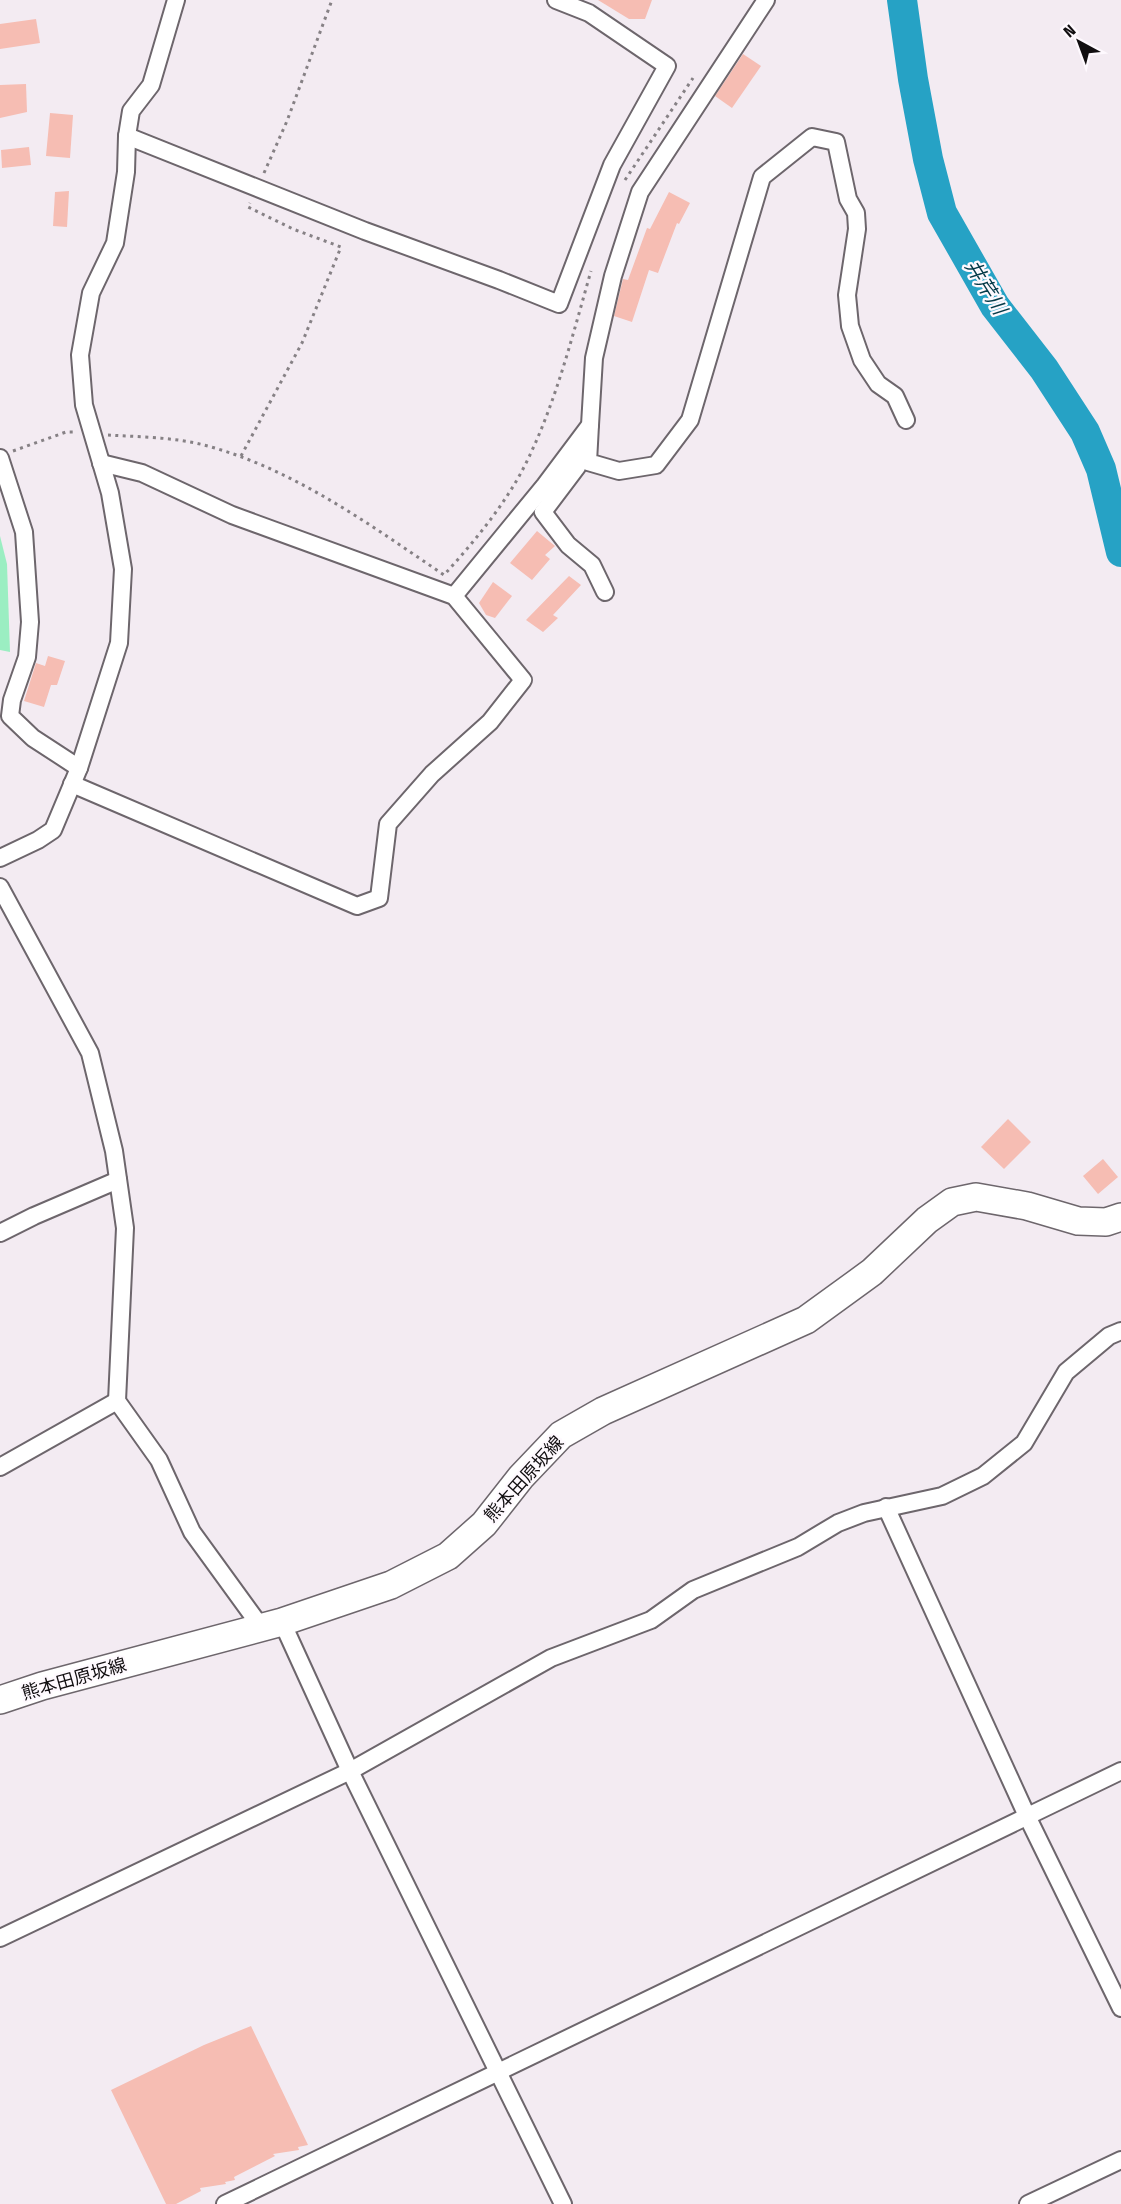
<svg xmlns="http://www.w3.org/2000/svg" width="1121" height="2204" viewBox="0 0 1121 2204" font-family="'Fira Sans Condensed','Noto Sans JP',sans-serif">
<rect width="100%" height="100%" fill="#f3ebf2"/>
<polygon fill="#9beec2" points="0,536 7,564 10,652 0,650"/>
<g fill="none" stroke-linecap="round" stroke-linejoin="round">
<polyline stroke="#26a2c5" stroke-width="30" points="902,0 913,79 928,159 942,213 995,306 1044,369 1085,432 1101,469 1121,552"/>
</g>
<g fill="#f6bdb3">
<polygon points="598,0 652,0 645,19 629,19"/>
<polygon points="36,19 40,43 0,49 0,24"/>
<polygon points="743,54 761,66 732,108 715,96"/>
<polygon points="26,84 27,112 0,118 0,85"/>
<polygon points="50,113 73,115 70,158 46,156"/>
<polygon points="29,147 31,165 2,168 1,150"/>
<polygon points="69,191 67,227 53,226 55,192"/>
<polygon points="669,192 690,203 679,224 677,223 658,273 649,270 632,322 614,316 623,279 628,280 647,228 650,229"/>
<polygon points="537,531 555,546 545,555 550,559 532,580 510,563"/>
<polygon points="569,576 581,585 553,615 558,618 543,632 526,620"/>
<polygon points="493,582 512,596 495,618 486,615 479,603"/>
<polygon points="48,656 65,661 57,685 51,685 44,707 24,701 36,663 45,666"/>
<polygon points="1008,1119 1031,1142 1004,1169 981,1147"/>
<polygon points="1103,1159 1118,1177 1098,1194 1083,1176"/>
<polygon points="251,2026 308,2145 298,2147 299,2150 273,2154 275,2156 234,2177 235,2180 225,2182 226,2184 200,2188 201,2191 176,2204 166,2204 111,2090 204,2045"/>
</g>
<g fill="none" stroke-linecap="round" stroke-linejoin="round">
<defs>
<g id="minor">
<polyline points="127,136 365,231 499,280 559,304 612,165 667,66 589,13 556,0"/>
<polyline points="590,425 588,462 619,471 656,465 690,420 762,177 812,137 836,142 848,199 856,213 857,229 847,295 850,326 862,360 878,384 895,396 906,420"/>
<polyline points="584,446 577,467 543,512 568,545 592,565 605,592"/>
<polyline points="0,458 24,532 30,622 27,657 12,700 10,716 33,738 79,768 53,830 38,840 0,858"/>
<polyline points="454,596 545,485 590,425 594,358 613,276 640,192 766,0"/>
<polyline points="79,768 119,643 123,569 110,493 84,405 80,355 91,293 115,243 126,172 127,136 131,111 151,85 176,0"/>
<polyline points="72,784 357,906 379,898 388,824 432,774 490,722 523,680 454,596 232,515 142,473 101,463"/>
<polyline points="0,887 90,1053 114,1151 125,1228 117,1401 159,1460 192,1532 261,1627"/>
<polyline points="0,1233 34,1216 118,1180"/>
<polyline points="0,1467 117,1401"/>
<polyline points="886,1507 1027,1816 1121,2008"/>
<polyline points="282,1622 350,1771 563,2204"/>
<polyline points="0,1938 350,1771 551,1658 651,1620 693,1590 798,1547 838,1523 864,1513 942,1496 983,1476 1024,1443 1066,1372 1109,1336 1121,1331"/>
<polyline points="225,2204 1121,1771"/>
<polyline points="1028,2204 1121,2160"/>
</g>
<polyline id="primary" points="0,1700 42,1686 282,1622 391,1585 448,1556 484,1524 521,1477 561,1435 603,1411 806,1320 872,1272 927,1220 952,1202 976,1197 1027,1206 1078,1221 1106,1222 1121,1217"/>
</defs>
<use href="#minor" stroke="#6d666c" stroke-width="20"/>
<use href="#primary" stroke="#6d666c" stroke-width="30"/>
<g stroke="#868185" stroke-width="3" stroke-dasharray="3 4.5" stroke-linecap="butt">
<polyline points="264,173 287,121 332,0"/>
<polyline points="625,180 693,78"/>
<path d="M 108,435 C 139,437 173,437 204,445 C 292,468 369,524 444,575 C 473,543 503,507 523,469 C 555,407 572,337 591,271"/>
<polyline points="13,451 66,432 75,432"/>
<polyline points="241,456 302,343 341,247 293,229 248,207 250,203"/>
</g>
<use href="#minor" stroke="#fff" stroke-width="16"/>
<use href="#primary" stroke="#fff" stroke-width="27"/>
</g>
<g text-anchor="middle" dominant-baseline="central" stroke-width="4.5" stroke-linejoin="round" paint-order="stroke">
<g font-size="18" fill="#110e10" stroke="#fef9fe">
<text transform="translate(524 1479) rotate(-48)">熊本田原坂線</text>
<text transform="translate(74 1679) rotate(-16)">熊本田原坂線</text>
</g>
<g font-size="20" font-style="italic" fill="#053b49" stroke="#fef9fe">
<text transform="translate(986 287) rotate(58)">井芹川</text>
</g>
</g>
<g transform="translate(1079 42) rotate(319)" stroke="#fef9fe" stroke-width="4.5" paint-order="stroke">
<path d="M0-4.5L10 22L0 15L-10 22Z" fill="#110e10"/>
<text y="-9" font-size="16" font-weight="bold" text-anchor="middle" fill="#110e10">N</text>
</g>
</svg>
